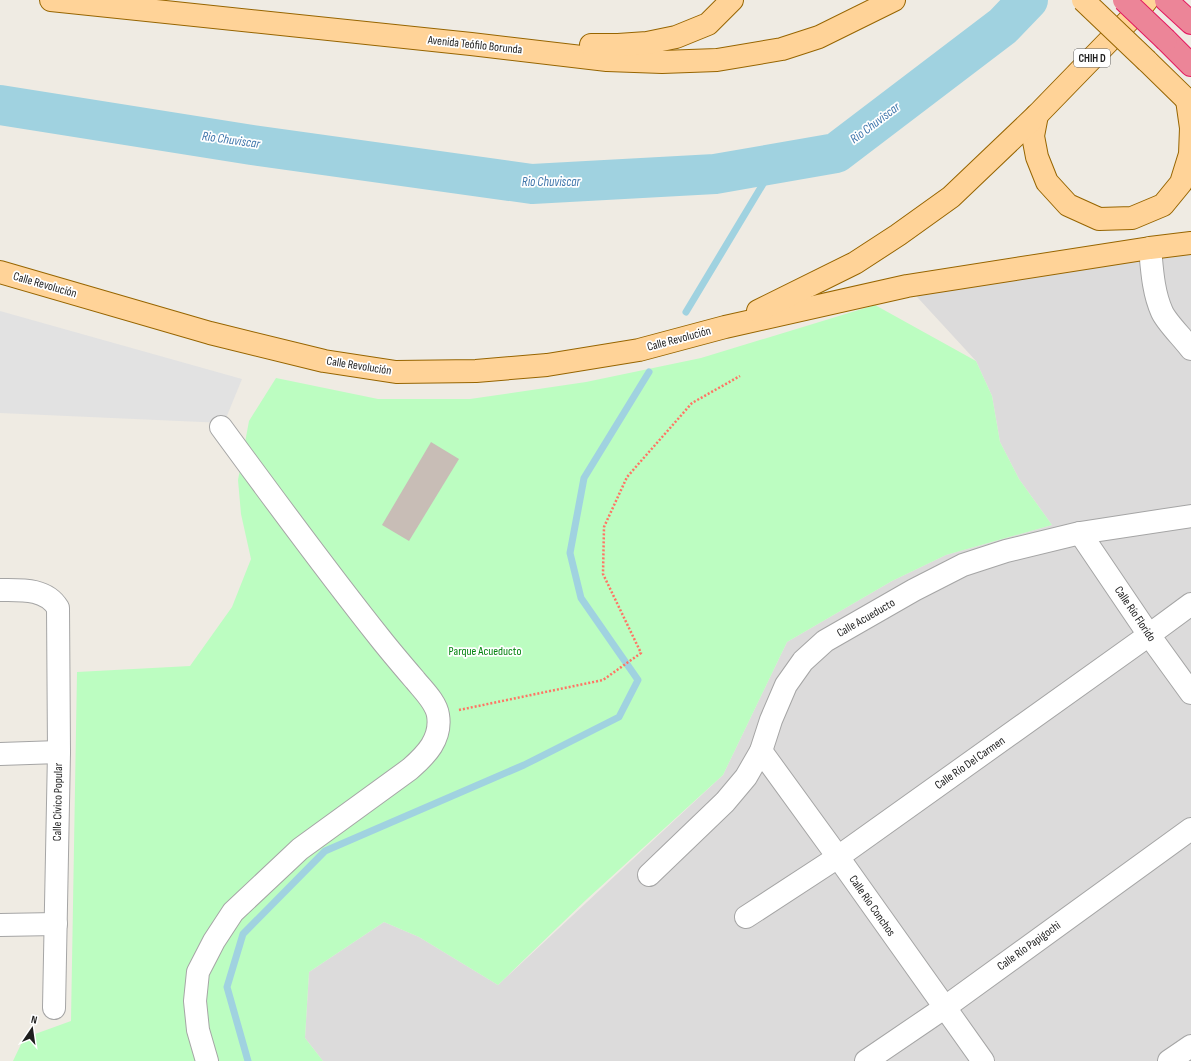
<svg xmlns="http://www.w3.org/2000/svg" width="1191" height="1061" viewBox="0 0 1191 1061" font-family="'Sofia Sans Condensed',sans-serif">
<rect width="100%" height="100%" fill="#efebe3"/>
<polygon fill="#dcdbdb" points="1191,243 1191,1061 323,1061 305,1038 309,972 384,922 419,937 498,985 723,775 787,642 892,581 946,555 1052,525 1019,479 1000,442 992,396 976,361 907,286"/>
<polygon fill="#bcfdc1" points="875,305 976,361 992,396 1000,442 1019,479 1052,525 946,555 892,581 787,642 723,775 587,899 498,985 419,937 384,922 309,972 305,1038 323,1061 13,1061 24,1038 71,1021 77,672 190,666 232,607 251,559 241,514 238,480 249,421 276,378 378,399 470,399 586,382 701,358"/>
<polygon fill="#e2e2e2" points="0,311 242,379 224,423 0,413"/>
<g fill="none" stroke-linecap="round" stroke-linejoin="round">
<g stroke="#a0d2e0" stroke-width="7">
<polyline points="686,312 775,164"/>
<polyline points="248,1061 227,987 243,934 325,851 524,765 619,717 638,680 581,598 570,553 584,478 649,372"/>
</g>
<polyline stroke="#a0d2e0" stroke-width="40" points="0,105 252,145 532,184 715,174 836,153 1003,26 1028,0"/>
</g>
<polygon fill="#c8bdb6" points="431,442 459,459 409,541 382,525"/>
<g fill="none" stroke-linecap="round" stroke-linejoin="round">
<defs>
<g id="minor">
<path d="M 1150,248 C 1152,269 1153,292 1162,312 C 1167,323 1183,338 1191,349"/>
<polyline points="1080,533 1149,635 1191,693"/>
<path d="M 0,590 C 21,590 46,588 58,608 L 59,752 L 54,1008"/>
<polyline points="761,751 838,857 983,1061"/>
<polyline points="0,754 59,752"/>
<polyline points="649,875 725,802 746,777 761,751 771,720 786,685 803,661 825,641 914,590 963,565 1006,551 1080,533 1191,516"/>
<polyline points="746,917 838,857 1149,635 1191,604"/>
<polyline points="0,925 56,924"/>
<path d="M 207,1061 L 198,1030 L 195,1001 L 198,972 L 214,941 L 233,912 L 300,849 L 410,769 C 426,755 442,739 438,715 C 436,702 423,690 415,680 C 403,666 391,652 380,638 C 325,569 273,498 221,427"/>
<polyline points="866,1061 944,1008 1191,829"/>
<polyline points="1169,1061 1191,1046"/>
</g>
<g id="major">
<polyline points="51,0 471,44 607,60 662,62 717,60 782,49 819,37 894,0"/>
<polyline points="591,45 618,45 647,43 676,37 708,24 732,0"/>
<polyline points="1147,61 1191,104"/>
<polyline points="1037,115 1033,136 1037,157 1047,182 1068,205 1099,219 1132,218 1163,205 1181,183 1190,154 1191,128 1187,100"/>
<polyline points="0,272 210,333 324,361 396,372 476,371 547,365 639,350 725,327 907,286 1150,248 1191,243"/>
<polyline points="758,311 855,263 898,235 951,197 1037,115 1140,9 1147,0"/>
</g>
<g id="highway">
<polyline points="1166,0 1191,23"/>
<polyline points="1166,40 1191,65"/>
</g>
</defs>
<use href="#minor" stroke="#a5a5a5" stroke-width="24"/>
<use href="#major" stroke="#976500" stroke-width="24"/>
<use href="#highway" stroke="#e5185f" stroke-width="24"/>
<polyline stroke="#ff7464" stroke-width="2.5" stroke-dasharray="2 2" stroke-linecap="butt" points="459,710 603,680 641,653 603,574 604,527 627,477 692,403 740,376"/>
<use href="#minor" stroke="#fff" stroke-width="22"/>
<use href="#major" stroke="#ffd398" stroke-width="22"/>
<use href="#highway" stroke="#ec8598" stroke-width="22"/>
<defs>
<polyline id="major-bridge" points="1083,0 1147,61"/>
<polyline id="highway-bridge" points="1124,0 1166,40"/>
</defs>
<use href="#major-bridge" stroke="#976500" stroke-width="24" stroke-linecap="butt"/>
<use href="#highway-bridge" stroke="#e5185f" stroke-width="24" stroke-linecap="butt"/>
<use href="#major-bridge" stroke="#ffd398" stroke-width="22"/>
<use href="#highway-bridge" stroke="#ec8598" stroke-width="22"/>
</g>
<g text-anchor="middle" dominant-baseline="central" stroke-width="3.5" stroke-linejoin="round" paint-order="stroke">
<rect fill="#fff" stroke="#626262" stroke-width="1" x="1074" y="49" width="36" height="18" rx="3"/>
<g font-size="11" font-weight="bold" fill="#1e1e1e">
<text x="1092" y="58">CHIH D</text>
</g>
<g font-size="12" fill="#1e1e1e" stroke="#fff">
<text transform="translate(475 45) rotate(6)">Avenida Teófilo Borunda</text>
<text transform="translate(45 285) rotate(16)">Calle Revolución</text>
<text transform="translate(679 339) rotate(-15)">Calle Revolución</text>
<text transform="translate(359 366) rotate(9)">Calle Revolución</text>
<text transform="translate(1135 614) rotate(56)">Calle Río Florido</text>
<text transform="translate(866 618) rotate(-30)">Calle Acueducto</text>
<text transform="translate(970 763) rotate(-35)">Calle Río Del Carmen</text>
<text transform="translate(58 802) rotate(-89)">Calle Cívico Popular</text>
<text transform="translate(872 906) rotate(55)">Calle Río Conchos</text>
<text transform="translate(1029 946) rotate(-36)">Calle Río Papigochi</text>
</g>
<g font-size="12" fill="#04830f" stroke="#fff">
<text x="485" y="651">Parque Acueducto</text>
</g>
<g font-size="13" font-style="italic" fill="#4177ac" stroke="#fff">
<text transform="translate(875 123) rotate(-37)">Rio Chuviscar</text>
<text transform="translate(231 140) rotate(8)">Rio Chuviscar</text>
<text x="551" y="182">Rio Chuviscar</text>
</g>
</g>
<g transform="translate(32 1029) rotate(13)" stroke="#ffffff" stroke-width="3" paint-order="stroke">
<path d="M0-3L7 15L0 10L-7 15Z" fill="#1e1e1e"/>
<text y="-6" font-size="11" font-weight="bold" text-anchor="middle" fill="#1e1e1e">N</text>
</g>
</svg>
